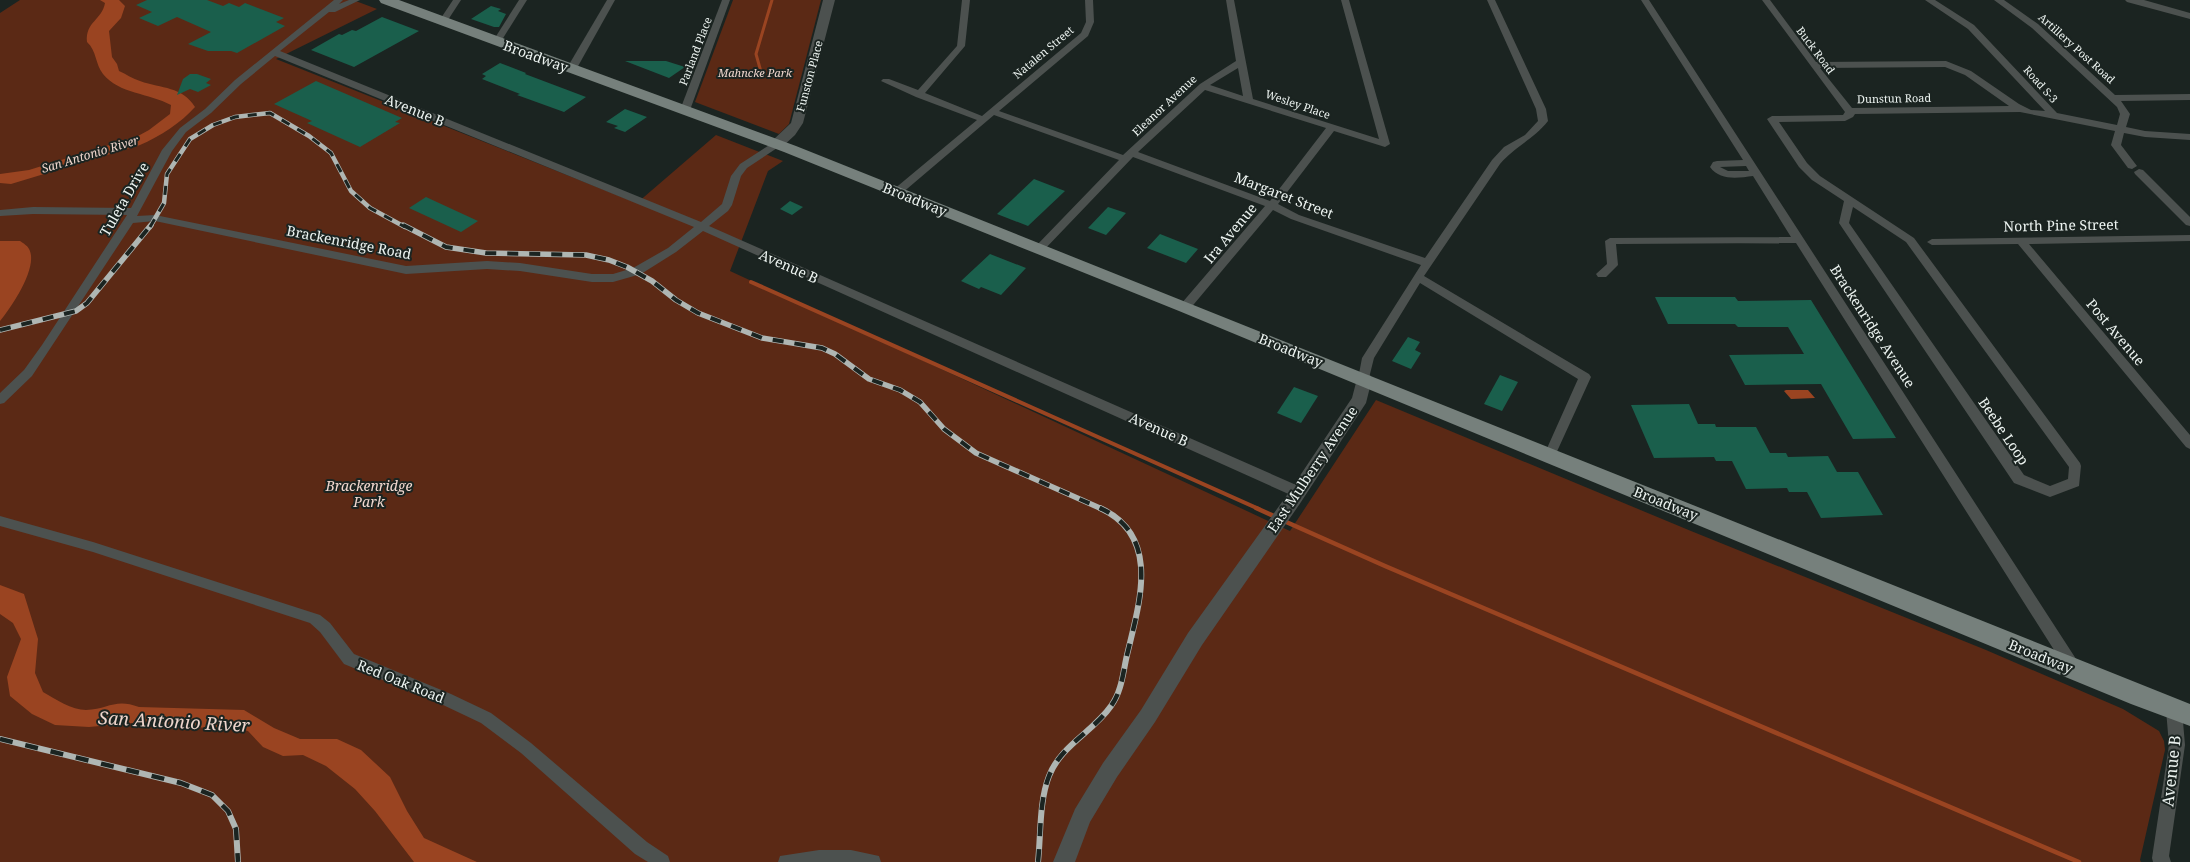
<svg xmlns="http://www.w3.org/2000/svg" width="2190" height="862" viewBox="0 0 2190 862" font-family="'Noto Serif',serif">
<rect width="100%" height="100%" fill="#1b2421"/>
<g fill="#5b2915">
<polygon points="20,0 353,0 377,9 276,59 637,203 716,135 783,161 768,171 730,271 1290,531 1376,400 1691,531 1986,650 2123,709 2159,731 2164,741 2165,750 2140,860 2141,862 0,862 0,13"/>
<polygon points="733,0 821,0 789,124 779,134 695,102"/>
</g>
<g fill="#9a4421">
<path d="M 100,0 L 119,0 L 125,6 L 121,18 L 109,31 L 112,57 L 117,64 L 119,71 C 126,74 133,79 140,81 C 162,89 182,86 195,107 C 182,122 159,137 140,145 L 11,184 L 0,183 L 0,174 L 29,170 L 138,136 L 149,130 L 170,114 L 171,105 C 149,93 119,94 103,74 C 95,64 97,51 87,42 C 85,22 102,20 105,3 Z"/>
<path d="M 0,241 L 20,241 C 23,243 28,246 29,249 C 39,267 11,308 0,321 Z"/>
<polygon points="1786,390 1808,390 1815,398 1791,399 1784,391"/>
<path d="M 0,585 L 24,594 L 38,639 L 35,673 L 43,692 C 55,699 72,710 86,710 C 109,709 115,698 139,707 L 244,710 L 274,728 L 300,739 L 337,739 L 361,750 L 390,777 L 407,811 L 424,838 L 477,862 L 414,862 L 375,811 L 355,789 L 326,766 L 303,755 L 283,756 L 263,747 L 248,731 L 233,727 L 174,728 L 132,723 L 89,727 L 55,725 L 32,714 L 10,696 L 7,677 L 21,639 L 13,623 L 0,614 Z"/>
</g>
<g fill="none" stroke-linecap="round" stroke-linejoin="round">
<polyline stroke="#9a4421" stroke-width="3" points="761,72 756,54 772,0"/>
<polyline stroke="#9a4421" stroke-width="4" points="751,282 1259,509"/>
<g stroke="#9a4421" stroke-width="4.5">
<polyline points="1256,508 1276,517"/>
<polyline points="1284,521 1385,566 2079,862"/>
</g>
</g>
<g fill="#1a5f4c">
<polygon points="147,0 207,0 223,6 229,3 239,7 245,3 284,18 276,22 285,26 237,53 231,51 208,51 188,44 211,32 177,17 158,26 139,18 152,12 136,5"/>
<polygon points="491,6 501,9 498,11 506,14 499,27 494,27 471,19"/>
<polygon points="382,17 419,31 354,67 311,50 339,34 342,35 352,30 356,31"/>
<polygon points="625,61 666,61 685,67 669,78"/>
<polygon points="500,63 526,73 525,74 586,97 564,112 517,95 520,94 482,79 486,76 482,74"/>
<polygon points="190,74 197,74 211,79 206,83 211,85 198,92 190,89 177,95 183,79"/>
<polygon points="316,81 402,118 395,122 400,123 360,147 307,123 312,121 274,104"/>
<polygon points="625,109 647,117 625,132 614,128 618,126 606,122"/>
<polygon points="1034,179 1065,191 1028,226 997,214"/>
<polygon points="426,197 478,221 461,232 409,208"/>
<polygon points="790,201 803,207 792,215 780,209"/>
<polygon points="1108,207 1126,213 1106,235 1088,228"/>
<polygon points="1160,234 1198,249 1186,263 1147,248"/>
<polygon points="990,254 1026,268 1001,295 981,287 979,289 961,281"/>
<polygon points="1655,297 1735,297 1738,301 1811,300 1896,438 1853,439 1821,384 1745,385 1729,355 1804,354 1788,327 1738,327 1735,324 1668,324"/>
<polygon points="1408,337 1420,342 1415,350 1421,353 1411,369 1392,361"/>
<polygon points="1500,375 1518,382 1502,411 1484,404"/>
<polygon points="1294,387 1318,396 1301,423 1277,413"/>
<polygon points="1689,404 1698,424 1715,424 1716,427 1756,427 1770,453 1786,453 1788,457 1828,456 1837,472 1858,472 1883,515 1821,518 1807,492 1789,492 1787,488 1746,489 1732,461 1716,461 1714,457 1654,458 1631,405"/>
</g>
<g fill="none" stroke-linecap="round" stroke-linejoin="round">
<g fill="#4c514f" fill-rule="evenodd">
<path d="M 334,0 L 343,0 L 339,4 L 349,0 L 360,0 L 335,12 L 329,12 L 280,51 L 701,222 L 722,204 L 731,176 L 740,164 L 774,142 L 780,142 L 780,146 L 747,168 L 741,176 L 732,205 L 728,211 L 709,226 L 1303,488 L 1305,492 L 1303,496 L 1293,496 L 703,231 L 676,252 L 641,274 L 613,282 L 592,282 L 520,271 L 487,269 L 406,274 L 155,221 L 133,223 L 32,376 L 4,403 L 0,404 L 0,393 L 24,370 L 42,345 L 127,215 L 33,214 L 0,216 L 0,210 L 33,207 L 131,208 L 162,150 L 180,128 L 205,109 L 235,80 ZM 275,56 L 694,227 L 668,248 L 633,268 L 613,274 L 592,274 L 520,263 L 487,261 L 406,266 L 155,215 L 137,216 L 172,151 L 186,132 L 211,113 L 241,84 Z"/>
<polygon points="453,0 461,0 446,23 440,23 439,21"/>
<polygon points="519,0 527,0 500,43 494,43 493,41"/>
<polygon points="607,0 615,0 577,68 572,71 569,70 567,68"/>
<polygon points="722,0 730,0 690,110 688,112 682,112 680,110"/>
<path d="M 962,0 L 970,0 L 965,46 L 925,93 L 982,116 L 1081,33 L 1086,22 L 1085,0 L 1093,0 L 1094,22 L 1088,36 L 999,111 L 1123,155 L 1200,84 L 1236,61 L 1226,0 L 1234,0 L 1253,99 L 1379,139 L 1341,0 L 1349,0 L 1390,144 L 1385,147 L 1334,131 L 1278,204 L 1299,215 L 1425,258 L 1492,160 L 1504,147 L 1525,135 L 1538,121 L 1536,109 L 1487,0 L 1495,0 L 1546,109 L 1548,121 C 1533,140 1515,146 1500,164 L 1424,276 L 1589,374 L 1591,377 L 1554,458 L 1546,458 L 1544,455 L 1578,379 L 1420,283 L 1374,358 L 1368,382 L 1360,382 L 1358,379 L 1362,358 L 1421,265 L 1291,219 L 1273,210 L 1189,310 L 1181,310 L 1179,307 L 1181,304 L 1265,206 L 1133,157 L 1043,251 L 1035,251 L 1034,249 L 1035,247 L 1119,160 L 994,115 L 901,194 L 893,194 L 893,190 L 977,120 L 916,97 L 881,81 L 883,79 L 889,79 L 918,90 L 957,46 ZM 1238,68 L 1243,96 L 1210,85 ZM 1205,90 L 1326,128 L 1270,201 L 1138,152 Z"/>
<path d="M 1641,0 L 1649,0 L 2078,662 L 2080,667 L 2078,672 L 2073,673 L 2068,672 L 1796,243 L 1616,244 L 1618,265 L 1606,277 L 1598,277 L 1596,274 L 1607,264 L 1605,241 L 1610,238 L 1791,237 L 1753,176 C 1738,178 1720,181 1710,167 L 1713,162 L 1717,161 L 1743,160 ZM 1746,166 L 1749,171 L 1728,171 L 1720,167 Z"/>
<path d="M 1762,0 L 1770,0 L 1816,62 L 1946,61 L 1971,71 L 2019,104 L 2031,110 L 2045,111 L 1968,29 L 1925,0 L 1935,0 L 1974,25 L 2057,113 L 2117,125 L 2120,114 L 2117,107 L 2032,28 L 1994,0 L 2004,0 L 2038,24 L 2115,95 L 2190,94 L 2190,100 L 2121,101 L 2130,114 L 2126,127 L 2145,131 L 2190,134 L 2190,140 L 2145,137 L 2124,133 L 2121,145 L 2137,166 L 2132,169 L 2128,168 L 2111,145 L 2115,131 L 2020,112 L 1855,114 L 1853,117 L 1845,121 L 1779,122 L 1807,163 L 1820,176 L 1914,238 L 2080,463 L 2081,466 L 2079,486 L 2050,497 L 2014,483 L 1839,223 L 1844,201 L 1812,180 L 1799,167 L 1767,119 L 1772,116 L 1843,115 L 1845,112 ZM 1945,67 L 1965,75 L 2009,106 L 1852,108 L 1820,68 ZM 1853,207 L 1906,242 L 2069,467 L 2068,479 L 2050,486 L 2024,475 L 1849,223 Z"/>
<polygon points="2139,169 2143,170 2190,217 2190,226 2186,225 2135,174 2134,172"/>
<polygon points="2190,235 2190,241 2029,244 2190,435 2190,449 2186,447 2018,244 1932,245 1927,242 1932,239"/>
<polygon points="0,516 93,542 320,615 330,623 354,654 451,694 491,713 531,743 647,842 668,856 670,862 648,862 635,854 521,753 481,723 441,704 344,664 320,632 310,623 93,552 0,526"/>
<polygon points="2174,703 2179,705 2182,710 2185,745 2169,856 2171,862 2153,862 2152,858 2169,745 2166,710 2169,705"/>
<polygon points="819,850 851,850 879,856 881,862 778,862 780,856"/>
</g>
<g fill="#4c514f" fill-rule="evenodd">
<polygon points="823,0 835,0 803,123 795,135 782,147 772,147 771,144 772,141 791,123"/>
<polygon points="2125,0 2144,0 2190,13 2190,19 2127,2"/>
<polygon points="1364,373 1370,375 1372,379 1366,403 1299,505 1202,645 1155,722 1117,777 1090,822 1075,862 1053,862 1075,809 1103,763 1141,710 1188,633 1287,495 1352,398 1358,375"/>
</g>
<polygon fill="#76807c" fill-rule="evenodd" points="379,0 399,0 796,146 2190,704 2190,726 2131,704 1179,311 784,152 381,3"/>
<defs>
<polyline id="rail-far2" points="150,227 164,203 167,174 190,139 213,125 235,117 270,113 309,136 331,153 351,191 370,208 405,227"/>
<g id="rail-far1">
<polyline points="403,225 446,247 486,253 586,255 609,260 627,267 652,281 676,300 698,313 762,338 822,348 835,354 869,379 900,390 920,402 944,429 976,453 1102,509"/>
<polyline points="0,330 76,311 87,303 151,225"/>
</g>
<g id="rail">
<polyline points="0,739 181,783 212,795 228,811 236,829 238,862"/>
<path d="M 1038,862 C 1041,834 1039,802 1049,776 C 1061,745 1093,732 1111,706 C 1122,691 1123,672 1127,655 C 1139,604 1162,536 1100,508"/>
</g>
</defs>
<use href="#rail-far2" stroke="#afb6b3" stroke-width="4.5"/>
<use href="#rail-far1" stroke="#afb6b3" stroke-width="5.5"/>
<use href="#rail" stroke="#afb6b3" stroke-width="6"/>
<use href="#rail-far2" stroke="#1b2421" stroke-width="3" stroke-dasharray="9" stroke-linecap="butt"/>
<use href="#rail-far1" stroke="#1b2421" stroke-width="4" stroke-dasharray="11" stroke-linecap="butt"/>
<use href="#rail" stroke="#1b2421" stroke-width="4.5" stroke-dasharray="13" stroke-linecap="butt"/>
</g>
<g text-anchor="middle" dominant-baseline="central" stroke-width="4" stroke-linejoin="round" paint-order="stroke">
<g font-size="11" fill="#ecf3f0" stroke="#1b2421">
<text transform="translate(2077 48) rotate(42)">Artillery Post Road</text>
<text transform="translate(1816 50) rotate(53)">Buck Road</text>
<text transform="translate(695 51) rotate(-69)">Parland Place</text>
<text transform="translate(1043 52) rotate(-40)">Natalen Street</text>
<text transform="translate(809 76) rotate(-75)">Funston Place</text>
<text transform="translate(2041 84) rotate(48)">Road S-3</text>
<text transform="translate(1894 98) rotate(-1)">Dunstun Road</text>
<text transform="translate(1298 104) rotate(19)">Wesley Place</text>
<text transform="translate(1164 105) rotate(-43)">Eleanor Avenue</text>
</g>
<g font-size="11" font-style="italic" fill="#f2d8cf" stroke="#1b2421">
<text x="755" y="72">Mahncke Park</text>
</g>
<g font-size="12" font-style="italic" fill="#eed5cc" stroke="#1b2421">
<text transform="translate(90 154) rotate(-17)">San Antonio River</text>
</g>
<g font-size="14" fill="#ecf3f0" stroke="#1b2421">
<text transform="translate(536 56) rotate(20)">Broadway</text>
<text transform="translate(415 110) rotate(22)">Avenue B</text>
<text transform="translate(1284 195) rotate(21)">Margaret Street</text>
<text transform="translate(124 199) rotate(-60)">Tuleta Drive</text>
<text transform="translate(915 199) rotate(22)">Broadway</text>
<text transform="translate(2061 225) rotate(-1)">North Pine Street</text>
<text transform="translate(1230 233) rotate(-50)">Ira Avenue</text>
<text transform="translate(349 242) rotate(11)">Brackenridge Road</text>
<text transform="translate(789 266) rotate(24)">Avenue B</text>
<text transform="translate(1873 326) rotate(57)">Brackenridge Avenue</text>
<text transform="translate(2116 332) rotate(50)">Post Avenue</text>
<text transform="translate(1291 350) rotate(22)">Broadway</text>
<text transform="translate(1159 429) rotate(24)">Avenue B</text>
<text transform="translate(2004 431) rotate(56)">Beebe Loop</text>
<text transform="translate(1312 469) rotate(-56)">East Mulberry Avenue</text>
<text transform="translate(1666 503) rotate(22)">Broadway</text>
<text transform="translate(2041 656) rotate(22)">Broadway</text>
<text transform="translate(401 681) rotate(22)">Red Oak Road</text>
</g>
<g font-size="14" font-style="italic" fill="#f2d8cf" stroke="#1b2421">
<text x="369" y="485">Brackenridge<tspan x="369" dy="16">Park</tspan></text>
</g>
<g font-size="16" fill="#ecf3f0" stroke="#1b2421">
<text transform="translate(2171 771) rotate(-84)">Avenue B</text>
</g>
<g font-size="18" font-style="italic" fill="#eed5cc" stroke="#1b2421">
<text transform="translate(174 721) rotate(3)">San Antonio River</text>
</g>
</g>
</svg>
